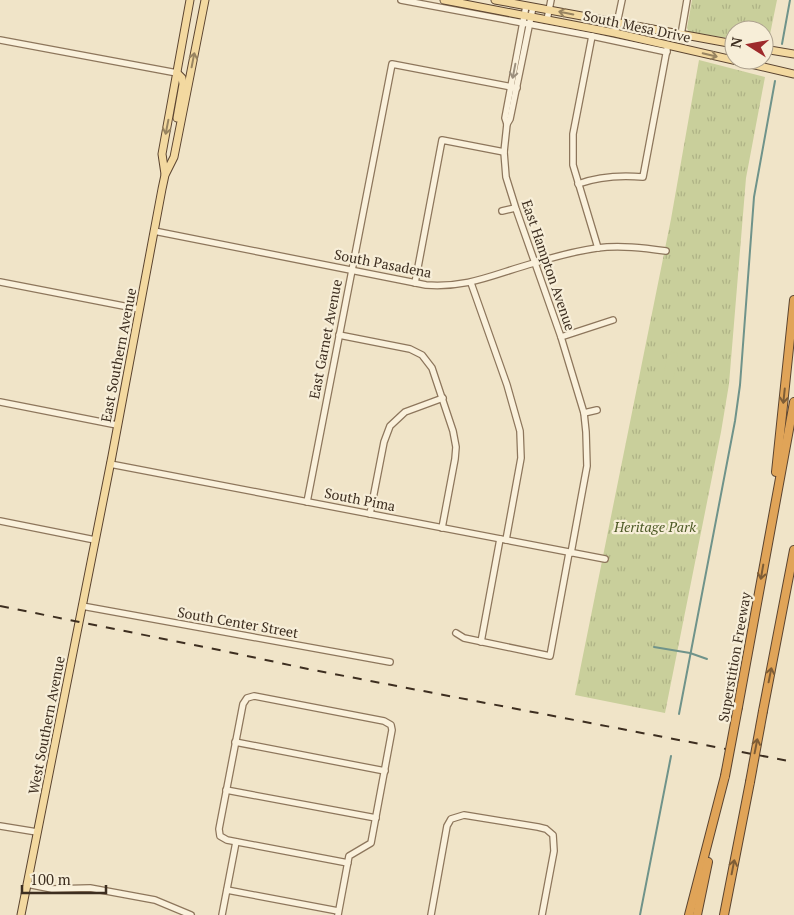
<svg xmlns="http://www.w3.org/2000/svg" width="794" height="915" viewBox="0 0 794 915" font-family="'PT Serif',serif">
<defs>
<pattern id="park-tufts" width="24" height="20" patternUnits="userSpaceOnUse" patternTransform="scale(1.25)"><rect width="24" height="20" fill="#c9cf9b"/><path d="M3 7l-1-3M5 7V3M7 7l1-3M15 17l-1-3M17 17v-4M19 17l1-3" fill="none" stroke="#aeb285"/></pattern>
</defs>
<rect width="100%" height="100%" fill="#f0e4c8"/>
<g fill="url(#park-tufts)">
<polygon points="692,0 777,0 768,44 764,43 764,30 734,30 734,39 689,32 687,28"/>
<polygon points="699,60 765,77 746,178 729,384 721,432 665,713 575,695 671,219"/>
</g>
<polygon fill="#c9cf9b" points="668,351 678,353 673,381 663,379"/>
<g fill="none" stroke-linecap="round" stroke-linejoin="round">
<g stroke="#6f938a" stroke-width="2">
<polyline points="782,44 790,0"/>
<polyline points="654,647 690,653 707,659"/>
<polyline points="679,714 735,421 740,385 754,197 775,81"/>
<polyline points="640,915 671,756"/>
</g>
<defs>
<g id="minor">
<polyline points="401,0 592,36 667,52"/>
<polyline points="526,6 505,118 507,124 504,152 506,177 516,209 561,337 584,413 586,432 587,466 571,553"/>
<polyline points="547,20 551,0"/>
<polyline points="615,33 622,0"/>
<polyline points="681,35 687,0"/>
<polyline points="592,36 573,134 573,165 598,248"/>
<polyline points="0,40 177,73"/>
<polyline points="507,124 510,119 533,7"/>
<path d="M 578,184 C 600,176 620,175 643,177 L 667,49"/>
<polyline points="502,211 515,208"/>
<path d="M 154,231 L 426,285 C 469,288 494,274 534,263 C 554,257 576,251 597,248 C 620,245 644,248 666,251"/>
<polyline points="0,282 139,309"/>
<polyline points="415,283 442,140 504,152"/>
<polyline points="471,283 507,385 520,431 521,458 506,540"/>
<polyline points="339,335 410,349 422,355 432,368 453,431 456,447 455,459 442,528"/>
<polyline points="561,337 613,320"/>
<polyline points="0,402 117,425"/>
<polyline points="584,413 597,410"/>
<polyline points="110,464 605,559"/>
<polyline points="307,502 392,64 517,88"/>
<polyline points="370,514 384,442 390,426 405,412 443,398"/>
<polyline points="0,521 95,540"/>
<polyline points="82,606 390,662"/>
<polyline points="456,633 464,638 550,656 569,553"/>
<polyline points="481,642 500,539"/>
<polyline points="235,742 385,771"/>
<polyline points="226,790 376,818"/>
<polyline points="0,826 37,832"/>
<polyline points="27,884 52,889 90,888 155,900 191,915"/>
<polyline points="227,890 338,911"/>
<polyline points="222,915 236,842"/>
<polyline points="338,915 349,856 371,843 392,730 391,725 384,721 254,696 247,698 243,704 219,829 220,836 227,840 348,863"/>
<polyline points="431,915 447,826 451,819 464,815 538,827 546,829 553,835 554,851 542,915"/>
</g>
<g id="major">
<polyline points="444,0 615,33 794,74"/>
<polyline points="495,0 734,44"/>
<polyline points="764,49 794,54"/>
<polyline points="177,73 182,78 183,84 177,118"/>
<polyline points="165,174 162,154 190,0"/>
<polyline points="21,915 112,456 162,189 165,175 174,157 205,0"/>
</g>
<g id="highway">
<polyline points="776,472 794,300"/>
<polyline points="738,707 794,402"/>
<polyline points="763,711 794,550"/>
<polyline points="689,915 725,776"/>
<polyline points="697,915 708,862"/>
<polyline points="724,915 750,782"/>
</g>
</defs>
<use href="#minor" stroke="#8d765c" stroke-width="8"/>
<use href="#major" stroke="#5b4430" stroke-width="9"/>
<use href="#highway" stroke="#5b4430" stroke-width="10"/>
<use href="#minor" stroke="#faf1dc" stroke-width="5.5"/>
<use href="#major" stroke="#f3d9a0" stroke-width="7"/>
<use href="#highway" stroke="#e0a458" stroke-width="8"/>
<polyline stroke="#3d2e20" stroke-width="2" stroke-dasharray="9 9" stroke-linecap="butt" points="0,606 224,651 308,669 794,762"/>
<defs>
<g id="highway-bridge">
<polyline points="725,776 738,707"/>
<polyline points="750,782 763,711"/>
</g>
</defs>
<use href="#highway-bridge" stroke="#5b4430" stroke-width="10" stroke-linecap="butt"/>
<use href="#highway-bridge" stroke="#e0a458" stroke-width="8"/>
</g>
<defs><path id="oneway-shaft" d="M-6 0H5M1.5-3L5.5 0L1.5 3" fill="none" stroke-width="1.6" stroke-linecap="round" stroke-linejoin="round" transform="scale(1.25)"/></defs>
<g stroke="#988460">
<use href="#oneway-shaft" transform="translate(566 13) rotate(-169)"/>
<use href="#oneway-shaft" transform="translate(710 55) rotate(13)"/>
<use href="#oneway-shaft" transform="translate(193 60) rotate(-79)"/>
<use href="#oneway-shaft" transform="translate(167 127) rotate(101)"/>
</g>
<use stroke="#9c907e" href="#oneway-shaft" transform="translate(514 71) rotate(101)"/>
<g stroke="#7e5d36">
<use href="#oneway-shaft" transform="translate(784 396) rotate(96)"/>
<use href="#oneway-shaft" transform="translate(762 572) rotate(100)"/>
<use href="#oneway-shaft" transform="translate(770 675) rotate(-79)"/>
<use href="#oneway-shaft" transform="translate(756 746) rotate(-79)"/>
<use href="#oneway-shaft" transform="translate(733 867) rotate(-79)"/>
</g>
<g text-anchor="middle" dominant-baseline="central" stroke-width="4.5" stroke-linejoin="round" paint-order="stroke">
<g font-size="14" fill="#3d2e20" stroke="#f7eed8">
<text transform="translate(637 26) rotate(12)">South Mesa Drive</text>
<text transform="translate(383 263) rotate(11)">South Pasadena</text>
<text transform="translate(549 265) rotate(71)">East Hampton Avenue</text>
<text transform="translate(325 339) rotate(-79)">East Garnet Avenue</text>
<text transform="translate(118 355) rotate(-79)">East Southern Avenue</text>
<text transform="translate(360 499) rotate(11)">South Pima</text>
<text transform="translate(238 622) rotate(10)">South Center Street</text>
<text transform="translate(734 657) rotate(-80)">Superstition Freeway</text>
<text transform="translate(46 725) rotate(-79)">West Southern Avenue</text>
</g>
<g font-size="14" font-style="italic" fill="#4d5a26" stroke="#f7eed8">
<text x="655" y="526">Heritage Park</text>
</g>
</g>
<g transform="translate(749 45) rotate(281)"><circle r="24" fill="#f7eed8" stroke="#ada18e"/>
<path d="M0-4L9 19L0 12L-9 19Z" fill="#9e2a2b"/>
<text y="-8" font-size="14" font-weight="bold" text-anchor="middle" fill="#3d2e20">N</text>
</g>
<path d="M22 885v8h84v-8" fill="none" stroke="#3d2e20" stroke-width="2.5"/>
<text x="30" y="885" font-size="15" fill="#3d2e20" stroke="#f7eed8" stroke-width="4" paint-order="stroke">100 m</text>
</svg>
